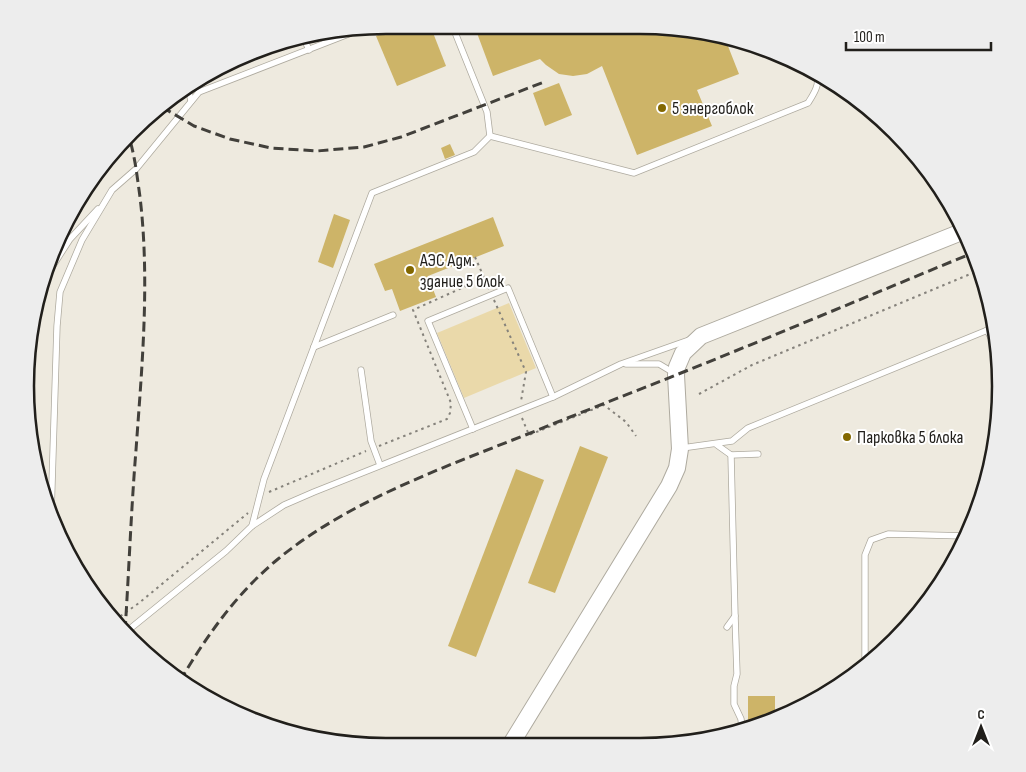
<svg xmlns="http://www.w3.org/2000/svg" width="1026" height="772" viewBox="0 0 1026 772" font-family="'Sofia Sans Condensed',sans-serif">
<rect width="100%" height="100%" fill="#eeeadf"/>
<polygon fill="#ead9aa" points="509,303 536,368 464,398 437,333"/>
<g fill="#cdb468">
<polygon points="402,25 430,25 446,66 397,86 376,36"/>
<polygon points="474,25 663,26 724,36 739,74 697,90 712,126 637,155 602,66 587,74 573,76 559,74 546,65 540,59 493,76"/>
<polygon points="559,83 572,115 545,126 533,93"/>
<polygon points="450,144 455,155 445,159 441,148"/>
<polygon points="334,214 350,220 333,268 318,262"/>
<polygon points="493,217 504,246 428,276 436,297 400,311 392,289 385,291 374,264"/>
<polygon points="580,446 608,457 555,593 528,583"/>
<polygon points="516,469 544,480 476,657 448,646"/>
<polygon points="748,696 775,696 775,721 748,728"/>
</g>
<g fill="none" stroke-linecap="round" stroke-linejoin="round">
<defs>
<g id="service">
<polyline points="303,36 309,50"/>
<polyline points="188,87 191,101"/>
<path d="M 490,136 L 634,173 L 808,103 C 813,95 820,85 817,75"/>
<polyline points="45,278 70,239 98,209"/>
<polyline points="987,330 997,349"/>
<polyline points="314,347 393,315"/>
<polyline points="997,350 995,363 1000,374"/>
<polyline points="626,364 659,364 674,373"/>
<polyline points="361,370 371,441 380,465"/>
<polyline points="473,429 428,321 508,288 553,397"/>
<polyline points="717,445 731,455 758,454"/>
<polyline points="682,448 732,441 748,428 995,327"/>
<polyline points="51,516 57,326 60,292 82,240 112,190 136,169 199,92 364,28"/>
<polyline points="252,526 264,479 372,193 474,152 490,136 487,112 452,25"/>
<polyline points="735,616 737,674 734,686 734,704 741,719 742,729"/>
<polyline points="727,627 735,616 731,455"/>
<polyline points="126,632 226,551 252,526 284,505 314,492 553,397 621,364 689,340"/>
<polyline points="865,666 865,555 871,540 888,534 967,536"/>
</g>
<polyline id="secondary" points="511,744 669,486 677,468 680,449 676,375 677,367 683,353 701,336 964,231"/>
</defs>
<use href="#service" stroke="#aeaa9f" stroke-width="7"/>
<use href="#secondary" stroke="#aeaa9f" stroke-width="18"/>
<g stroke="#85827b" stroke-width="2" stroke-dasharray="2.5 4" stroke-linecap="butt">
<polyline points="475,257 489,289"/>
<polyline points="494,300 526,372 521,401"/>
<polyline points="699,394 752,365 980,270"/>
<polyline points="522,418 529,435 604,405 626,422 636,436"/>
<polyline points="379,446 447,419 450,413 451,403 413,310 484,278"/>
<polyline points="269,492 366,451"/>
<polyline points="115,620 139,603 248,513"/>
</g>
<use href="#service" stroke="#fff" stroke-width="5.5"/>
<use href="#secondary" stroke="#fff" stroke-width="16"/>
<g stroke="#42403b" stroke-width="3" stroke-dasharray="10 5" stroke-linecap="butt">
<polyline points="162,107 194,126 230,139 271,148 317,151 364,147 401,137 544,82"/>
<path d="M 125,631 C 129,571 131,511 136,450 C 142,366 150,281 140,197 C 137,176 135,155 128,134"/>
<path d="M 180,681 C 207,635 237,593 278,559 C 356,495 463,461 555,423 C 595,407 636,391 676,375 C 776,335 875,293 975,252"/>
</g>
</g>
<g fill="#836801" stroke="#fff" stroke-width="2">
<circle cx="662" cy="108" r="5"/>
<circle cx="410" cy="270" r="5"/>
<circle cx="847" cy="437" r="5"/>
</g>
<g text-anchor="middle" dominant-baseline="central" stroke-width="4" stroke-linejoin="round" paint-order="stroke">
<g font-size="18" fill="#211f1b" stroke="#fff" text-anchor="start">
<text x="672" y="108">5 энергоблок</text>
<text x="420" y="260">АЭС Адм.<tspan x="420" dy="21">здание 5 блок</tspan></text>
<text x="857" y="437">Парковка 5 блока</text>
</g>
</g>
<path d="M0 0H1026V772H0ZM386 34H640A352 352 0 0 1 992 386V386A352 352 0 0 1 640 738H386A352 352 0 0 1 34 386V386A352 352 0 0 1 386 34Z" fill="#ededed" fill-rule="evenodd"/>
<path fill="none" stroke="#211f1b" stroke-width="2.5" d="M386 34H640A352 352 0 0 1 992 386V386A352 352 0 0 1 640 738H386A352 352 0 0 1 34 386V386A352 352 0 0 1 386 34Z"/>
<g transform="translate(981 727)" stroke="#ffffff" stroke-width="4" paint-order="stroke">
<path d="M0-4L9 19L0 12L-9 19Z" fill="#211f1b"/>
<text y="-8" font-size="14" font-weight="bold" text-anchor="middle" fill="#211f1b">С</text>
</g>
<path d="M846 42v8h145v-8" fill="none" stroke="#211f1b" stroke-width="2.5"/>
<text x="854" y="42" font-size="15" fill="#211f1b" stroke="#ffffff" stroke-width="4" paint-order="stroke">100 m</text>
</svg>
